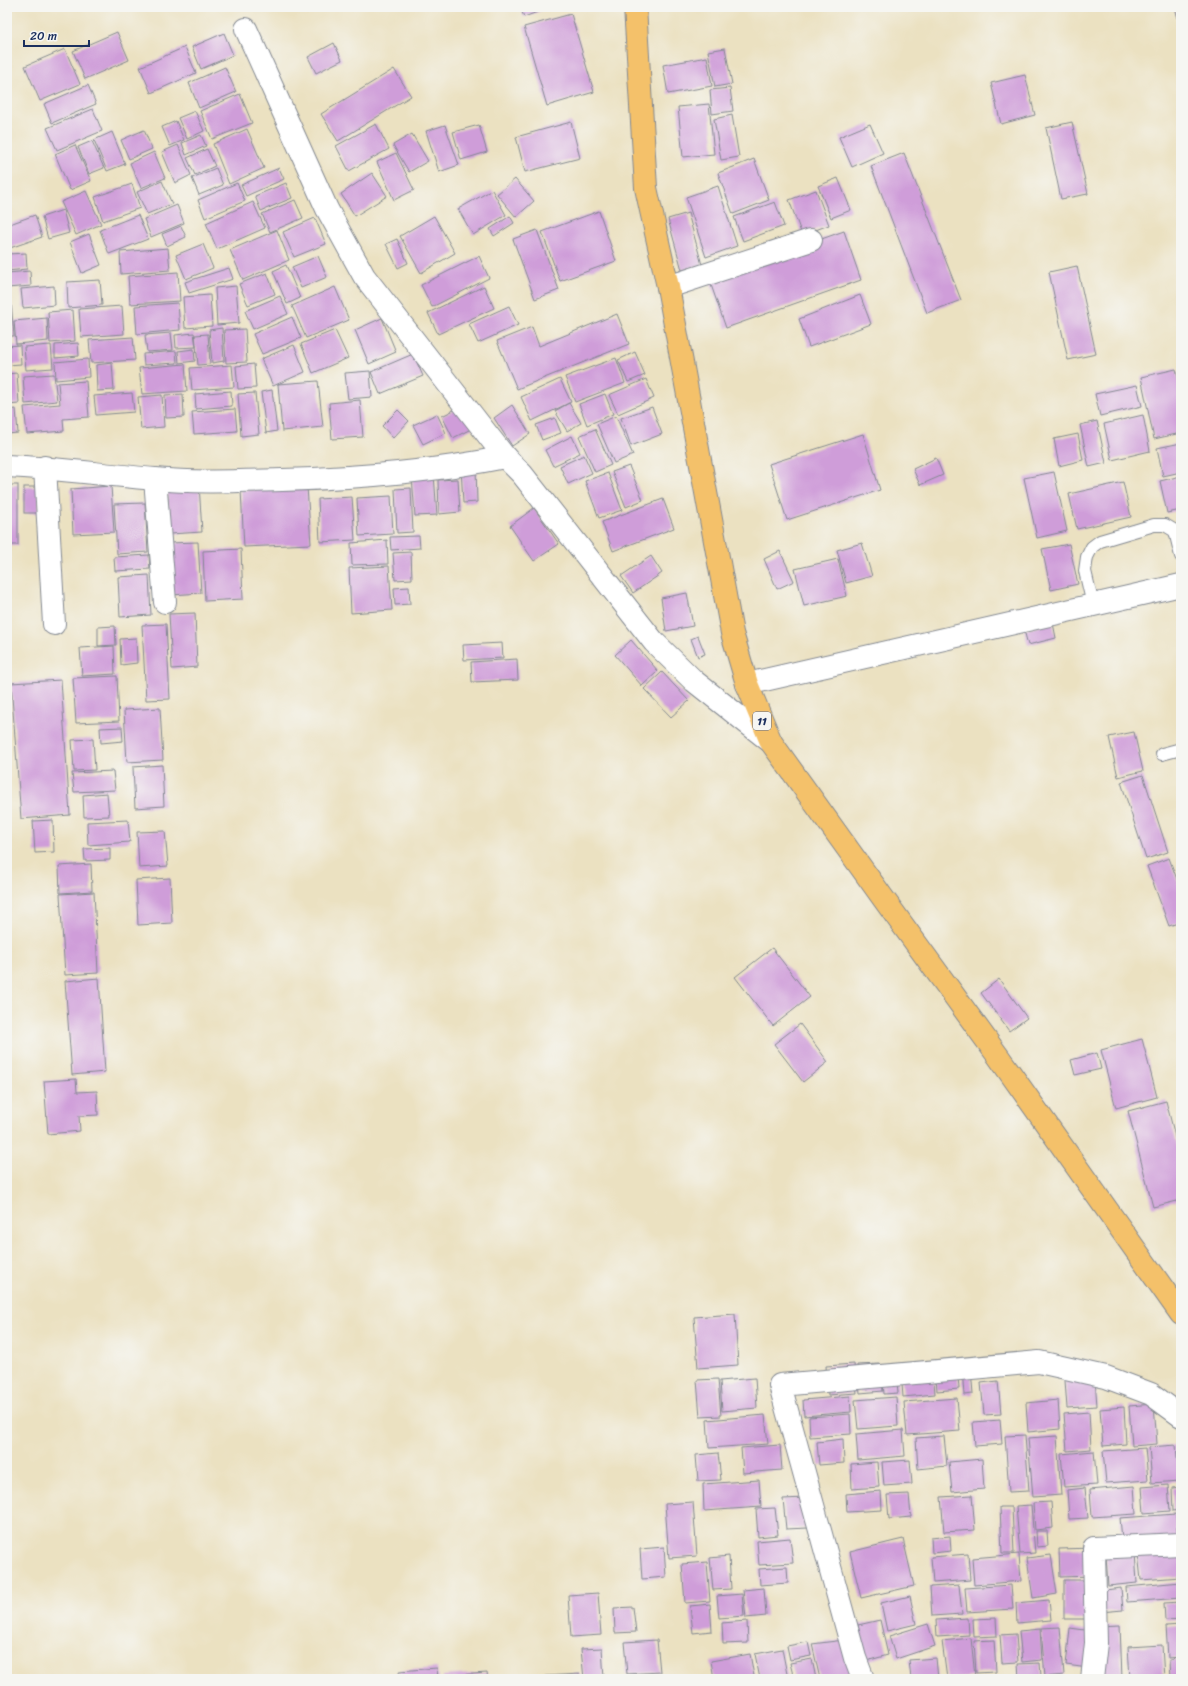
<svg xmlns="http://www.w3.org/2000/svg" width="1188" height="1686" viewBox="0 0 1188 1686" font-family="Sriracha,sans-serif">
<rect width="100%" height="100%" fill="#f6f6f2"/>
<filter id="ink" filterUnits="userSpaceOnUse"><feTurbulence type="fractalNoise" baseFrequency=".025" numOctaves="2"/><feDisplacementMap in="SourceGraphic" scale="8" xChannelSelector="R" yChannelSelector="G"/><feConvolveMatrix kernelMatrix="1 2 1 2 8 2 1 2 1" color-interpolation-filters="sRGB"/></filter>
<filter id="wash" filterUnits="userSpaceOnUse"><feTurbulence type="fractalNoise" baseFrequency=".012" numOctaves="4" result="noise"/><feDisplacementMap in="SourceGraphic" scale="16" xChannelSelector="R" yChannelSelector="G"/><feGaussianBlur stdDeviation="0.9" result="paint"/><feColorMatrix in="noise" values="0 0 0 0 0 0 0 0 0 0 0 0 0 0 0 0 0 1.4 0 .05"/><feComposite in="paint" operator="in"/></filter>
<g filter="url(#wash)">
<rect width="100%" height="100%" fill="#ebe1c1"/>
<g id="blocks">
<g fill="#cf9dd9">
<polygon points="520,7 551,7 524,17"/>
<polygon points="1175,7 1181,7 1181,26 1180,27"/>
<polygon points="571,14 594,92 547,106 524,27"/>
<polygon points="117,32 129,60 85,79 73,51"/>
<polygon points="224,33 233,55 201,69 192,47"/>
<polygon points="334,43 342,60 316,73 308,57"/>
<polygon points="185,47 196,73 151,93 140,67"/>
<polygon points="725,48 732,84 715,87 708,51"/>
<polygon points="65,49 80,84 40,101 25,66"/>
<polygon points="707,57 712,86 668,94 663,65"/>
<polygon points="225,67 236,92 199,108 189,83"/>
<polygon points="394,69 411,96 338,141 321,114"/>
<polygon points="1025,75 1035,115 1001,124 991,83"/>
<polygon points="88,85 96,104 52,123 44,104"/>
<polygon points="730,88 733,111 712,114 710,90"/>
<polygon points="240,94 252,123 212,139 200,111"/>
<polygon points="709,104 714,154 683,157 678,107"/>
<polygon points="93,109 102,131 57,150 47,128"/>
<polygon points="195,111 204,131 187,139 178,118"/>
<polygon points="732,115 739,157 721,160 714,119"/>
<polygon points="176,121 184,140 170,146 162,127"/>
<polygon points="571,122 580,158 525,172 516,137"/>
<polygon points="1072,122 1088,194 1061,199 1046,128"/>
<polygon points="376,124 389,149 349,171 336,146"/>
<polygon points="870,124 883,153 852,167 839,137"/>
<polygon points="445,125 459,165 439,172 426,131"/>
<polygon points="479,125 487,152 461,160 453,132"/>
<polygon points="247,129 264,168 229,184 213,144"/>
<polygon points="144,130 152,149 129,159 121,140"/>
<polygon points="112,132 125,164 107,171 94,140"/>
<polygon points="412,134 428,161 409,172 393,145"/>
<polygon points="201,135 206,146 186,155 182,143"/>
<polygon points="92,141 104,168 89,174 78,147"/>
<polygon points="75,145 91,181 70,190 55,154"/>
<polygon points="178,145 191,175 175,183 162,152"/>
<polygon points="207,149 215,166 195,175 187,158"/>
<polygon points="154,152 165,178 141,188 130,163"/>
<polygon points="396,153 414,190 394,200 377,162"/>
<polygon points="904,153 961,300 927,313 871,166"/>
<polygon points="754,159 769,200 733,214 718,173"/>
<polygon points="216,168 223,185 199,195 192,178"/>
<polygon points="279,168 284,179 246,196 241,185"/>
<polygon points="372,173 387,196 355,216 341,194"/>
<polygon points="838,178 851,210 831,218 818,186"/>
<polygon points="515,179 534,201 516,217 497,194"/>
<polygon points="162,181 172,204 147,214 137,192"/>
<polygon points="237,183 245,201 205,218 198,200"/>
<polygon points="286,183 292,198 261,211 255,196"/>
<polygon points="132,184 140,208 103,221 95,197"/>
<polygon points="718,186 737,246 706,257 686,197"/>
<polygon points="492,190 506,215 473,235 458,209"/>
<polygon points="816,190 829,225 802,235 789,200"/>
<polygon points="86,191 101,224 76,235 61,202"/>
<polygon points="295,200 303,218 270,232 262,214"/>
<polygon points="253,202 265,228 217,249 206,223"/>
<polygon points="775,202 784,226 743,241 734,217"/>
<polygon points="177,205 184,223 151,237 144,219"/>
<polygon points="63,210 69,233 48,239 42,217"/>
<polygon points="599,211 616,261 560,281 542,232"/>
<polygon points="688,213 702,265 682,270 668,219"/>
<polygon points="35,215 42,237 7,249 7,225"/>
<polygon points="138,215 148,239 109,254 100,230"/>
<polygon points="434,216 455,253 421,273 400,236"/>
<polygon points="510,216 514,223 494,236 490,229"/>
<polygon points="315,218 326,244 294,257 283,232"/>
<polygon points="181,226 186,237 167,246 162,234"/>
<polygon points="277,230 289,260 243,280 230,250"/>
<polygon points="537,230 559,290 535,299 513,239"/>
<polygon points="844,231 861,280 726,328 709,279"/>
<polygon points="89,234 101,265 82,273 70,242"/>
<polygon points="397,239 408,263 398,268 386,244"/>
<polygon points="203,244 213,268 186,279 176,255"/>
<polygon points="168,248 170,270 121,274 120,252"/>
<polygon points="26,253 27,269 7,271 7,254"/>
<polygon points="318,256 327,277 301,288 292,267"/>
<polygon points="479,256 489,278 432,307 421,285"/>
<polygon points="286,265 300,298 287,304 273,271"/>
<polygon points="1077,266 1096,354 1068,360 1049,272"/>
<polygon points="229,268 233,279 189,293 185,282"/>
<polygon points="30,271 31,286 7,288 7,273"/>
<polygon points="178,272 180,301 130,304 128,276"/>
<polygon points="267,273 275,294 248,305 239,284"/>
<polygon points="100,280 102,305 68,308 67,282"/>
<polygon points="54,286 55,305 23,308 21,289"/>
<polygon points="236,286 239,323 217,325 215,288"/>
<polygon points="484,286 494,308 438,334 428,313"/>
<polygon points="335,287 349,320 306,338 292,306"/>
<polygon points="210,295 212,326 185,328 183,297"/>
<polygon points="860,295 871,324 809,347 799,319"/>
<polygon points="280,296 288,314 253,329 245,311"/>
<polygon points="11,302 14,336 7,336 7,303"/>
<polygon points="178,303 180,330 137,334 135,306"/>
<polygon points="122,306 124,334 81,337 79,309"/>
<polygon points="509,306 518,325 478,343 469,324"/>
<polygon points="73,310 75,341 50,343 48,312"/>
<polygon points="617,314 629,344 517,389 497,341 532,327 539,346"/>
<polygon points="292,317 301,338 262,354 253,334"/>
<polygon points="47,318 48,341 16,344 14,321"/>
<polygon points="382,318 396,352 369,364 355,330"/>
<polygon points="222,328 224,361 212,363 209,330"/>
<polygon points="245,329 247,362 226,363 224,330"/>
<polygon points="335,330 348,358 313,373 301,344"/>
<polygon points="171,333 173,350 147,352 145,335"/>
<polygon points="194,333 196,347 176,348 175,335"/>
<polygon points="208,334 210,364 198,365 195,335"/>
<polygon points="133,337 135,360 91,363 89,340"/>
<polygon points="78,343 79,356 55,358 55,345"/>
<polygon points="20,345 21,364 7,365 7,346"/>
<polygon points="51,345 53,368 26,370 24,347"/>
<polygon points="294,345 305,372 273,386 261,359"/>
<polygon points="194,349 195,361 179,363 178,351"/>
<polygon points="176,351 177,363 144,365 143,354"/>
<polygon points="635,352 645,375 628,382 618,360"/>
<polygon points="413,354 423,376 380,394 371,372"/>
<polygon points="616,358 625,383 575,402 565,377"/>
<polygon points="88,359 89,377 56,380 55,362"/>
<polygon points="112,363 114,390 97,391 96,365"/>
<polygon points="185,364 187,391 142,394 139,368"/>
<polygon points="254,364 256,388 238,389 236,366"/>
<polygon points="232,365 234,387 192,390 190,368"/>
<polygon points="1176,369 1181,389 1181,433 1154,439 1141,377"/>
<polygon points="370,371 372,397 348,399 345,373"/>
<polygon points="17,373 19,404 7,405 7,374"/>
<polygon points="54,374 57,401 25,404 23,376"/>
<polygon points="560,379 571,402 532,421 521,397"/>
<polygon points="646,379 654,398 618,414 609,395"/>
<polygon points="86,381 89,417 63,419 64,431 27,434 24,407 60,404 58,383"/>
<polygon points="318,381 323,427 282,431 278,384"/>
<polygon points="1137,385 1142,406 1100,416 1095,394"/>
<polygon points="272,390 277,431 266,433 261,392"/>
<polygon points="231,391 232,406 196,409 195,394"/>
<polygon points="132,393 134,412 96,415 94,396"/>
<polygon points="255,393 259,434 241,436 238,394"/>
<polygon points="183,394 184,417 166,418 165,395"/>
<polygon points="605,394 613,414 587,425 579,404"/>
<polygon points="162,395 164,427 141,429 138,397"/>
<polygon points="360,400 363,437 332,439 329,403"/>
<polygon points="569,403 581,423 567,431 555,411"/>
<polygon points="512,405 530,434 512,446 494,418"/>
<polygon points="462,406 473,428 453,438 442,416"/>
<polygon points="652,407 662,434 631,446 621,418"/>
<polygon points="16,409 18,433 7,434 7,410"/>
<polygon points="235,409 237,431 194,434 192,412"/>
<polygon points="398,410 409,421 393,438 382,426"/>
<polygon points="437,414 446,433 423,444 413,425"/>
<polygon points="1143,415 1150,451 1112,460 1104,424"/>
<polygon points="616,416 633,455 614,463 597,424"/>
<polygon points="555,418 561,433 542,440 536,425"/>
<polygon points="1097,421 1106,463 1089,467 1080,425"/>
<polygon points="595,429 611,465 595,472 579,436"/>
<polygon points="863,434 880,490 787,520 769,464"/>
<polygon points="1078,434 1083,460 1059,466 1054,439"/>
<polygon points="572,436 580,453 553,466 545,450"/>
<polygon points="1181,443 1181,472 1163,476 1157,448"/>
<polygon points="584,455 592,473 568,484 560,466"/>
<polygon points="936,458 943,475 920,485 913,469"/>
<polygon points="629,466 643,500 626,507 612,472"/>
<polygon points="476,467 477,502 463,503 461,468"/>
<polygon points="1054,472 1067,531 1037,538 1024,478"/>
<polygon points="608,473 622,510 599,518 585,481"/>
<polygon points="434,474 437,515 415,516 412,476"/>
<polygon points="1181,476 1181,510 1167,513 1160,481"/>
<polygon points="458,479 460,512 439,514 438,480"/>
<polygon points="1123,482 1131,517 1077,529 1069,494"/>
<polygon points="199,484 202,532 170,534 167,485"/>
<rect x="7" y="485" width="11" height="60"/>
<polygon points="111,486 114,532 73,534 71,489"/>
<rect x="24" y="487" width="15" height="26"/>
<polygon points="307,487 311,544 244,547 241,490"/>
<polygon points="411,488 413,532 397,533 395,489"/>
<polygon points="391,496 393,534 359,536 357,498"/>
<polygon points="352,497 355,540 320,542 318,499"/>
<polygon points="663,499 674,528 613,551 602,522"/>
<polygon points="145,503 148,552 117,554 114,504"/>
<polygon points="534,508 559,544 534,561 510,526"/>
<polygon points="419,536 420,548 391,550 390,537"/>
<polygon points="387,540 388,564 352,565 351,543"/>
<polygon points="198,542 201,593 171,595 169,543"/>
<polygon points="862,543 872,576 846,583 837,550"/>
<polygon points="1069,544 1078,584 1051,590 1042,549"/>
<polygon points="241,549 243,599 205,601 203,551"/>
<polygon points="780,551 794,581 777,589 764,559"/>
<polygon points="411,552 412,579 395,580 393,553"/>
<polygon points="149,555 150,569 115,571 114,557"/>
<polygon points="651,556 662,573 633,593 621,576"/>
<polygon points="838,559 847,596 804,606 795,569"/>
<polygon points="389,566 392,610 351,613 349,568"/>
<polygon points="149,575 151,615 120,617 118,577"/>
<polygon points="409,587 410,604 395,605 394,588"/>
<polygon points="687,593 693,626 666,631 661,598"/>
<polygon points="195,613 197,667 172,669 169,614"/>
<polygon points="1053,623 1056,638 1028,645 1024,630"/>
<polygon points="166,624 170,699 146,700 142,625"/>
<polygon points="115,626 116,645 98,646 98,627"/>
<polygon points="698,636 705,654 698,657 691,639"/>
<polygon points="136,638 137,663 121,665 120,639"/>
<polygon points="631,640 658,671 642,686 615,655"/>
<polygon points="502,643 503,658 464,660 463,645"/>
<polygon points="114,646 115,674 82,676 80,648"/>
<polygon points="517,659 518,680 472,682 471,662"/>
<polygon points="662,672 689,701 671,717 644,689"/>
<polygon points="117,676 119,721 76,723 73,678"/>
<polygon points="61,680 70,815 21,819 11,683"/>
<polygon points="160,708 163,760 127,762 124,710"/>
<polygon points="122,727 123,741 101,743 100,728"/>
<polygon points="1134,732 1143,771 1118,777 1109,737"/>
<polygon points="93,739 95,770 74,771 72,740"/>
<polygon points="162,765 164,806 135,808 133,767"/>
<polygon points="113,771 115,790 74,792 72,773"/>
<polygon points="1143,775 1168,852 1146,859 1121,782"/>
<polygon points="107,793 109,816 84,817 83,795"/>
<polygon points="53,820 54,852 35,853 33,821"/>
<polygon points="128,820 130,842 88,845 87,822"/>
<polygon points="165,831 168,866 139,868 137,832"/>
<polygon points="110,848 110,860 85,861 84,849"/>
<polygon points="1169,858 1181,890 1181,922 1169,926 1147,866"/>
<polygon points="91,864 92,891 60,893 59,866"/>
<polygon points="170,878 172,923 138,925 136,880"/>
<polygon points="94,892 98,973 65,975 60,894"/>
<polygon points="772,948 810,997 773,1026 735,977"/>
<polygon points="99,978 105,1072 72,1075 65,981"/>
<polygon points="999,979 1027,1018 1009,1031 981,993"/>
<polygon points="800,1024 828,1062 803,1082 774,1044"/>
<polygon points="1142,1039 1157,1097 1116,1108 1101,1050"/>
<polygon points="1097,1053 1101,1069 1075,1075 1071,1060"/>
<polygon points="76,1079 77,1092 97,1091 98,1115 79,1116 80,1131 48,1134 44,1081"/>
<polygon points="1166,1101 1181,1160 1181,1200 1153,1207 1128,1111"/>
<polygon points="735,1314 738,1365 698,1368 694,1317"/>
<polygon points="957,1362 959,1389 937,1391 935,1364"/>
<polygon points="854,1364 857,1393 828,1395 826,1366"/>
<polygon points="880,1364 883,1391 860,1393 857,1365"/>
<polygon points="1094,1365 1097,1406 1067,1408 1064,1367"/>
<polygon points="933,1368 935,1394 903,1397 901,1371"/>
<polygon points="896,1369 898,1393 884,1394 882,1370"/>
<polygon points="962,1369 971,1369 973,1394 964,1395"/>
<polygon points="755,1378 757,1408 722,1411 720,1381"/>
<polygon points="718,1379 721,1416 700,1417 697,1380"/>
<polygon points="998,1381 1001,1414 984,1415 981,1383"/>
<polygon points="850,1396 851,1412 804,1416 803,1400"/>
<polygon points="896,1397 898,1426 858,1429 855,1400"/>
<polygon points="957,1398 960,1431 907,1435 904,1402"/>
<polygon points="1058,1400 1060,1429 1028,1432 1026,1403"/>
<polygon points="1154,1404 1157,1444 1132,1446 1129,1406"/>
<polygon points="1124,1407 1126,1444 1103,1446 1100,1409"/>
<polygon points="1089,1412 1091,1449 1067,1451 1064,1414"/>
<polygon points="850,1414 851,1434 810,1437 809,1417"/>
<polygon points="765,1415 768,1444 709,1448 707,1420"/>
<polygon points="1000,1420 1002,1444 975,1446 973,1422"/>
<polygon points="903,1430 905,1456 858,1460 856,1434"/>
<polygon points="1025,1435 1029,1491 1009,1492 1005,1436"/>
<polygon points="944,1436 947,1466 918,1469 916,1438"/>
<polygon points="1057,1436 1061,1495 1033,1497 1028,1438"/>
<polygon points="843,1439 844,1463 819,1465 817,1442"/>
<polygon points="780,1445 782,1470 743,1473 741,1448"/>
<polygon points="1176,1445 1179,1481 1152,1483 1149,1447"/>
<polygon points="1145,1448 1148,1480 1106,1483 1103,1451"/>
<polygon points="1094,1451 1097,1485 1064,1487 1061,1454"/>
<polygon points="718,1453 721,1480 698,1481 696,1455"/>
<polygon points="982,1459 984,1489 952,1492 949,1462"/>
<polygon points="910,1460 912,1484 884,1486 882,1462"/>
<polygon points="877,1462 879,1487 852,1489 851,1464"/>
<polygon points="759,1480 761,1507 704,1511 703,1484"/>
<polygon points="1168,1485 1170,1511 1144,1513 1142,1487"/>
<polygon points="1134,1486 1136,1514 1092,1517 1090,1490"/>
<polygon points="1181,1487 1181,1510 1173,1511 1172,1488"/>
<polygon points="1085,1488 1088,1518 1069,1519 1067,1490"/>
<polygon points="881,1491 882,1510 847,1512 846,1494"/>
<polygon points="909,1494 911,1517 889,1519 887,1495"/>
<polygon points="972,1495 975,1530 944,1532 941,1497"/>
<polygon points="805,1498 808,1528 786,1529 783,1499"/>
<polygon points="693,1502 697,1556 669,1558 665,1504"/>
<polygon points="1051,1502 1053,1528 1035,1530 1033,1503"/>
<polygon points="1031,1505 1035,1553 1020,1554 1016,1506"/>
<polygon points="1000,1507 1012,1507 1014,1553 1002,1553"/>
<polygon points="775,1508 778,1535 758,1537 756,1509"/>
<polygon points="1176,1514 1178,1544 1123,1549 1120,1518"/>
<polygon points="1036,1531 1047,1531 1048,1546 1037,1547"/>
<polygon points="950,1536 951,1551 932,1553 931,1538"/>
<polygon points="790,1538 793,1563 759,1565 757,1541"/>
<polygon points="903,1539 914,1586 861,1598 850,1552"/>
<polygon points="664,1547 666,1577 642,1579 640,1549"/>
<polygon points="1094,1548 1095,1576 1060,1577 1059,1549"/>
<polygon points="1181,1549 1181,1577 1141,1580 1138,1553"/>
<polygon points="1135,1552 1137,1583 1108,1586 1106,1555"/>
<polygon points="968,1554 970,1580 933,1583 931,1557"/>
<polygon points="1019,1554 1021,1581 974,1585 972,1558"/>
<polygon points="1051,1555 1057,1594 1033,1598 1027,1558"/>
<polygon points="729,1556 731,1589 713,1590 710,1558"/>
<polygon points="707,1562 710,1601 685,1603 682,1564"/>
<polygon points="787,1567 788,1583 760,1585 759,1569"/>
<polygon points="1064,1580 1093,1580 1094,1619 1064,1619"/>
<polygon points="1181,1582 1181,1598 1127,1602 1126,1587"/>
<polygon points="959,1585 962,1614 932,1616 930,1587"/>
<polygon points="1011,1585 1013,1609 967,1612 965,1588"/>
<polygon points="764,1588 766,1616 746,1618 743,1590"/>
<polygon points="1121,1588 1123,1610 1100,1612 1097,1591"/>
<polygon points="598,1593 601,1635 571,1637 568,1595"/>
<polygon points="742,1594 744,1616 719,1618 717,1596"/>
<polygon points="910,1596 916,1624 887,1631 881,1603"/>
<polygon points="1049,1600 1051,1620 1017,1623 1016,1603"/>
<polygon points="1181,1602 1181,1619 1165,1620 1164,1603"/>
<polygon points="710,1604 712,1631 693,1633 690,1606"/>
<polygon points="633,1607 636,1632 615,1633 614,1608"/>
<polygon points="968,1618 969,1635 937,1637 936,1620"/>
<polygon points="996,1618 997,1636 974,1637 973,1619"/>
<polygon points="880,1620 888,1655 866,1661 858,1625"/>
<polygon points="747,1621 748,1643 723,1644 722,1623"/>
<polygon points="928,1624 935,1646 896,1659 889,1636"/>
<polygon points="1120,1625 1122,1679 1100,1679 1098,1626"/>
<polygon points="1181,1625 1181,1657 1168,1658 1166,1626"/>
<polygon points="1060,1627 1064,1675 1045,1677 1041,1628"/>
<polygon points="1070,1628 1092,1631 1088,1668 1066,1665"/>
<polygon points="1040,1629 1042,1660 1022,1662 1019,1631"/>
<polygon points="1016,1634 1018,1662 1002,1663 1000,1635"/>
<polygon points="971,1638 975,1677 947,1679 942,1641"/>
<polygon points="657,1640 660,1672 627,1674 624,1642"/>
<polygon points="844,1640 852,1679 820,1679 812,1644"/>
<polygon points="994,1640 996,1672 976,1673 974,1641"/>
<polygon points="808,1642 811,1656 790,1660 787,1646"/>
<polygon points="1162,1645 1164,1679 1130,1679 1128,1647"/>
<polygon points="602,1648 604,1679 584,1679 581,1649"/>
<polygon points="782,1649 788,1679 760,1679 755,1654"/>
<polygon points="750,1654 754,1676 735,1679 714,1679 711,1661"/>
<polygon points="936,1658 938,1679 911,1679 909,1660"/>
<polygon points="812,1659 816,1679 794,1679 790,1663"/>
<polygon points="1181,1659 1181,1679 1170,1679 1169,1660"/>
<polygon points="1040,1663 1041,1676 1019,1678 1018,1664"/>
<polygon points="437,1668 438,1679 400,1679 399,1671"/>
<polygon points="487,1673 488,1679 443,1679 443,1676"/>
<polygon points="580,1674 580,1679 546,1679 545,1676"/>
</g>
</g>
</g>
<g filter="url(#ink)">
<use href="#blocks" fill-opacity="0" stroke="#838890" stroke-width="1"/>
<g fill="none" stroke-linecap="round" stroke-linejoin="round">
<defs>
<g id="service">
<polyline points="1093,605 1085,571 1087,557 1092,547 1100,541 1154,525 1165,525 1175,531 1181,556"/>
<polyline points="1162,754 1181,749"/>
</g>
<g id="minor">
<polyline points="246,29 327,209 364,276 505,457"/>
<polyline points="668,287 811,240"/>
<path d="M 7,466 C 57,468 105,475 155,479 C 197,483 240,481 282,480 C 357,478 432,472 505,457 L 522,474 L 654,642 L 694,681 L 771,742"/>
<polyline points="45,467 54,624"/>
<polyline points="155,479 165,602"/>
<polyline points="747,684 1181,585"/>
<polyline points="863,1679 855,1658 780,1385 1039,1362 1106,1377 1151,1394 1181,1416"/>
<polyline points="1092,1679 1096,1643 1094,1548 1181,1544"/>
</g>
<polyline id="trunk" points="635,7 646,188 668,287 732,633 747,684 771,742 883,898 998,1056 1181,1314"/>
</defs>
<use href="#service" stroke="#838890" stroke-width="14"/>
<use href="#minor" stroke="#838890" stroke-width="24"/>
<use href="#trunk" stroke="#838890" stroke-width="24"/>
<use href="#service" stroke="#fff" stroke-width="12"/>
<use href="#minor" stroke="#fff" stroke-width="22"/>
<use href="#trunk" stroke="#f4c16a" stroke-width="22"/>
</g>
</g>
<g text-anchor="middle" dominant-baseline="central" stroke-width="3.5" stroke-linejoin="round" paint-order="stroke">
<rect fill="#f6f6f2" stroke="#5d6b8a" stroke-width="1" x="753" y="712" width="18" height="18" rx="3"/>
<g font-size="11" font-weight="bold" fill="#1b2f5e">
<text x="762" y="721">11</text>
</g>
</g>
<rect width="1188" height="1686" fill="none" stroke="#f6f6f2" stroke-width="24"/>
<path d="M24 40v6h65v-6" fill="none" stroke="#1b2f5e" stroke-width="2"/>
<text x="30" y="40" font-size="12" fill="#1b2f5e" stroke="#f6f6f2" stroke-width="3" paint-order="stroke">20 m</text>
</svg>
